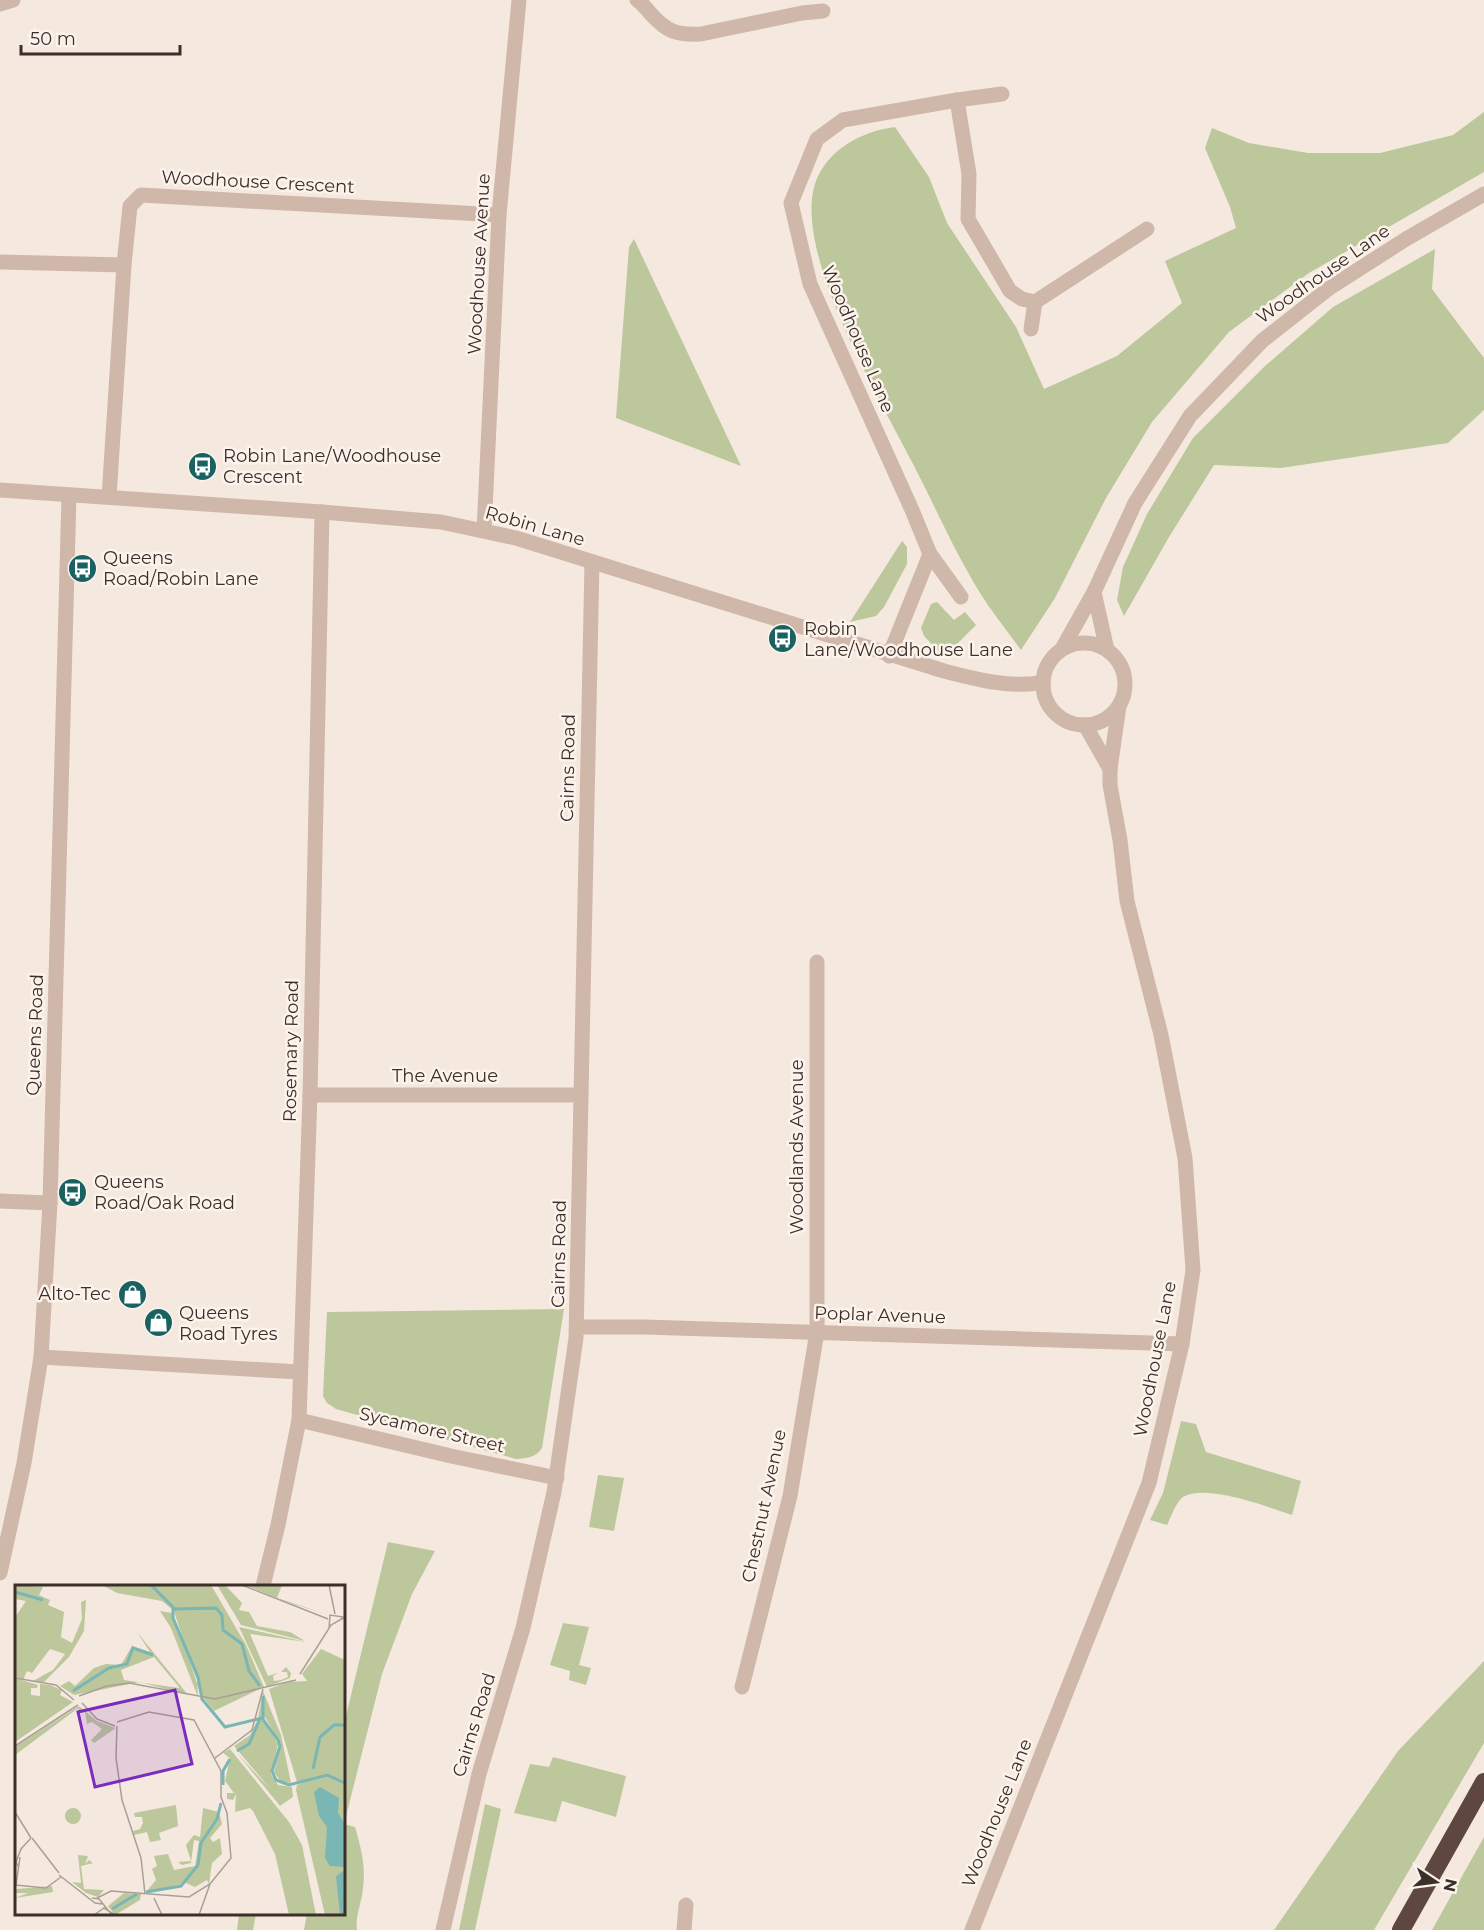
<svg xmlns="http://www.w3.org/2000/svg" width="1484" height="1930" viewBox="0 0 1484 1930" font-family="Montserrat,sans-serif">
<rect width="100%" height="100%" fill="#f5e9df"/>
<g fill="#bcc79c">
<path d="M 1484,112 L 1484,172 L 1309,273 L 1229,332 L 1152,422 L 1106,498 L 1055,598 L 1021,650 C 1005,628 987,606 974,583 C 951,544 933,502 912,462 C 880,399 793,253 815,184 C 826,150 862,131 895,127 L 929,177 L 947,223 L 1016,327 L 1044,389 L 1117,356 L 1182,303 L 1165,261 L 1236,228 L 1230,207 L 1205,148 L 1212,128 L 1249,143 L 1308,153 L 1380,153 L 1453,135 Z"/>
<polygon points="634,239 741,466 616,418 629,247"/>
<polygon points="1435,249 1432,289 1484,358 1484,410 1448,443 1281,468 1214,465 1169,537 1124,616 1117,600 1123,567 1147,514 1193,438 1265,366 1333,307"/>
<polygon points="902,541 907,547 907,564 884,607 876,616 850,622"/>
<polygon points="937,602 954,620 965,612 976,625 949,652 939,652 924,636 921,628 931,604"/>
<path d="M 564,1309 L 542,1448 C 536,1458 526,1458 516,1459 L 336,1409 L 327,1403 L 323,1396 L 327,1312 Z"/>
<path d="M 1181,1421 L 1196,1424 L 1206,1452 L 1301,1481 L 1292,1515 C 1268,1507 1206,1483 1183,1497 C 1176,1502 1171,1517 1167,1525 L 1150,1520 L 1163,1493 Z"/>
<polygon points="598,1475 624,1478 614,1531 589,1527"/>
<path d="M 388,1542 L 435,1551 L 412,1594 L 382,1674 L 344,1824 L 355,1827 C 361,1848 366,1866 363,1888 C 362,1902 355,1916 357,1930 L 304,1930 L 307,1914 L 344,1914 L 344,1724 Z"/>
<polygon points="563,1623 589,1627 579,1665 591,1668 586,1685 569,1680 570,1671 550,1665"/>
<polygon points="1484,1661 1484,1743 1374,1930 1274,1930 1398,1751"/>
<polygon points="553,1757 626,1776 616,1817 562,1801 556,1822 514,1813 530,1764 549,1767"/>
<polygon points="485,1804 501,1809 475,1930 459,1930"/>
<polygon points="1484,1837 1484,1930 1432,1930"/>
<polygon points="239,1914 256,1914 253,1930 237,1930"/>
</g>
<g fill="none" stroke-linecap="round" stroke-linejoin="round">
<g stroke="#cfb8a9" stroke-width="15">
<path d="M 637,0 C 642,3 646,8 650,13 C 667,32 676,35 701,34 L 802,13 L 823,11"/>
<polyline points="0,4 13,0"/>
<polyline points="957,100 969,174 968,219 1010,291 1022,299 1035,302 1147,229"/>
<polyline points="1,262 124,265"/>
<polyline points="1031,329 1035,302"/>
<path d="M 0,490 L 322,512 L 441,522 L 516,538 L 944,671 C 975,679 1011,689 1043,682"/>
<polyline points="109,497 124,265 130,206 141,195 499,215"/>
<polyline points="484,531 499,215 519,0"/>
<polyline points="1094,592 1107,650"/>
<polyline points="961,597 930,554 912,510 810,284 791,203 817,139 843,120 957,100 1002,94"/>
<circle cx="1084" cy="684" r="41"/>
<polyline points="1062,649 1094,592 1135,503 1190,416 1262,341 1328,289 1406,239 1484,194"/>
<polyline points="889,656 930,554"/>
<polyline points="1085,725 1110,769"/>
<polyline points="310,1095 581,1095"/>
<polyline points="0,1201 50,1203"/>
<polyline points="577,1327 644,1327 1182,1344"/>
<polyline points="41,1357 299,1372"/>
<polyline points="299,1420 451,1456 557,1478"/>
<polyline points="0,1573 24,1463 41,1357 50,1203 69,495"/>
<polyline points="263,1586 278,1525 299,1420 310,1095 322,512"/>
<polyline points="742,1687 790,1496 817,1332 817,962"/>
<polyline points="443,1930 479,1774 523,1628 554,1492 576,1338 592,562"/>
<polyline points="684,1930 686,1905"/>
<polyline points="972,1930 1149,1483 1182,1344 1193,1270 1185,1158 1161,1035 1127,901 1120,840 1110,785 1110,769 1119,706"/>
</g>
<polyline stroke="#5e473f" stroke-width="18" points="1401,1930 1484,1782"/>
</g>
<defs>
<symbol id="bus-disc" viewBox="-11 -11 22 22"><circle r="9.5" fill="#1a6262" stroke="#fcf3ec"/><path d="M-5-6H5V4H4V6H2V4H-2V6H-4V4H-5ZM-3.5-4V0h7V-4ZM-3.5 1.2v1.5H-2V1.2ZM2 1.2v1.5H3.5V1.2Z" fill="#fff"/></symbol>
<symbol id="shop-disc" viewBox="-11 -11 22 22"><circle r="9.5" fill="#1a6262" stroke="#fcf3ec"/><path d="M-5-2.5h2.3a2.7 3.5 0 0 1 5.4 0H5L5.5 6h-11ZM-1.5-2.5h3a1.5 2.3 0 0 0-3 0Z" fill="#fff"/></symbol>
</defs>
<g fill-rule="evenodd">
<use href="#bus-disc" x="186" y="450" width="33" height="33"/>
<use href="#bus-disc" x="66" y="552" width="33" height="33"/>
<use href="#bus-disc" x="766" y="622" width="33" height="33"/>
<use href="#bus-disc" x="56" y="1176" width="33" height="33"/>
<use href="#shop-disc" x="116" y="1278" width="33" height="33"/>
<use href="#shop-disc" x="142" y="1306" width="33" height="33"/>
</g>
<g text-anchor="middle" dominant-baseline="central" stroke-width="5" stroke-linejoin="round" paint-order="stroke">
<g font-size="18" fill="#3c2e29" stroke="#fcf3ec">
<text transform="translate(258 182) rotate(3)">Woodhouse Crescent</text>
<text transform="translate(479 264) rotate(-87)">Woodhouse Avenue</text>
<text transform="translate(1323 274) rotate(-35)">Woodhouse Lane</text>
<text transform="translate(858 339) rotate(67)">Woodhouse Lane</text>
<text transform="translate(535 526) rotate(16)">Robin Lane</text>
<text transform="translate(568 768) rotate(-89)">Cairns Road</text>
<text transform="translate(35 1035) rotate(-88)">Queens Road</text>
<text transform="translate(291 1051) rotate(-89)">Rosemary Road</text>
<text x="445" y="1076">The Avenue</text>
<text transform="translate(797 1147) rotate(-90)">Woodlands Avenue</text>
<text transform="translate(559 1254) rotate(-89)">Cairns Road</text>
<text transform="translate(880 1315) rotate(2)">Poplar Avenue</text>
<text transform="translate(1155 1359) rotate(-79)">Woodhouse Lane</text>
<text transform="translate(432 1430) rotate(13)">Sycamore Street</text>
<text transform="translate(764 1506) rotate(-78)">Chestnut Avenue</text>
<text transform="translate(474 1725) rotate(-73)">Cairns Road</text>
<text transform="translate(997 1813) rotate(-68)">Woodhouse Lane</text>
</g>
<g font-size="18" fill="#3c2e29" stroke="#fcf3ec" text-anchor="start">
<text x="223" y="456">Robin Lane/Woodhouse<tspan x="223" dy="21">Crescent</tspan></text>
<text x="103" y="558">Queens<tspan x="103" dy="21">Road/Robin Lane</tspan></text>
<text x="804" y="629">Robin<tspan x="804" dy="21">Lane/Woodhouse Lane</tspan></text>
<text x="94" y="1182">Queens<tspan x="94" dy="21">Road/Oak Road</tspan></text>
<text x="111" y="1294" text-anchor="end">Alto-Tec</text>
<text x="179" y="1313">Queens<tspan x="179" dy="21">Road Tyres</tspan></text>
</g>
</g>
<g transform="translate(15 1585)">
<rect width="330" height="330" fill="#f5e9df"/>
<path d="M 0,0 L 28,2 L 24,10 L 35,15 L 33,20 L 49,27 L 46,52 L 57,58 L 67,34 L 66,17 L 71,15 L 69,46 L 54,72 L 29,97 L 16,97 L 38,85 L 50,69 L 35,64 L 17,88 L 12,86 L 8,95 L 0,92 L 0,32 L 11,16 L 0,14 ZM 87,0 L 196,0 L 231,60 L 249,102 L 199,126 L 185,108 L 159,26 L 147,16 L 102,8 ZM 202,0 L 210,0 L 227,18 L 224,25 L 234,27 L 242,41 L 275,47 L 290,56 L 226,40 ZM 231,0 L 267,0 L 262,13 L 311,29 L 268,16 ZM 145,26 L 157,28 L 182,95 L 183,112 L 156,43 ZM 224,42 L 291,57 L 235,49 L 253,91 L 263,88 L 258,91 L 259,96 L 266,95 L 273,92 L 272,87 L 266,87 L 271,82 L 276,88 L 275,93 L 252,102 ZM 122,47 L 173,110 L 125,97 L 59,110 L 45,101 L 54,96 L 60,101 L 79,83 L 91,79 L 106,80 L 117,61 L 135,67 ZM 139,72 L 164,102 L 164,103 L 109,95 L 106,85 ZM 306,64 L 330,75 L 330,330 L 310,330 L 281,205 L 282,200 L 307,190 L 282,197 L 254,104 L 272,97 L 292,96 L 287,89 ZM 0,93 L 23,100 L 22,103 L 16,103 L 16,110 L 25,111 L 25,99 L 35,100 L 47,105 L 45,110 L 58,117 L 0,157 ZM 248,106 L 266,150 L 276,198 L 266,197 L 259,187 L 266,159 L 250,132 L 243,133 ZM 64,121 L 82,136 L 101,143 L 79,158 L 76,155 L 87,144 L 77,137 L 72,139 L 70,127 L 62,124 L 0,170 L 0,162 ZM 249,135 L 263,159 L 256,189 L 263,200 L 277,202 L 278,212 L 265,221 L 222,168 L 257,206 L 219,161 L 235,150 L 242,136 ZM 215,164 L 274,237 L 287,260 L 301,330 L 274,330 L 260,269 L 238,226 L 235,223 L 220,227 L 221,209 L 218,215 L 212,214 L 212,208 L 219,208 L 210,196 L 215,173 L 208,168 ZM 161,220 L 163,241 L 144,248 L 146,255 L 135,257 L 132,247 L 119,250 L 118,246 L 125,244 L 128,238 L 127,232 L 120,232 L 119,228 ZM50 231a8 8 0 1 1 16 0a8 8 0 1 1-16 0ZM 188,223 L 204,227 L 207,239 L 195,253 L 198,257 L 205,253 L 207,269 L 197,278 L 194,299 L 192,295 L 180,302 L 171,298 L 131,307 L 141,295 L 137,284 L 142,281 L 139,271 L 153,269 L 159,285 L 180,281 L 184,256 L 179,255 L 176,278 L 167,280 L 163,277 L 176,276 L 171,260 L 179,250 L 185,252 ZM 63,270 L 73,271 L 70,279 L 74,275 L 78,278 L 66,281 L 69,304 L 89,305 L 83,312 L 71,308 L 57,297 L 66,298 ZM 37,301 L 38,307 L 0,313 L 13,308 L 0,308 L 2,304 ZM 109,308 L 126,309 L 125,315 L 100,330 L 93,321 Z" fill="#bcc79c" fill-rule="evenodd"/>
<path d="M 305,202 L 324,213 L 323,228 L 330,239 L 329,282 L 315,281 L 310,273 L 312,242 L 304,231 L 299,207 ZM 330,285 L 330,330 L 325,330 L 321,291 Z" fill="#7ab6b4"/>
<path fill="none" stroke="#7ab6b4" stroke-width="3" d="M 136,0 L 158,22 L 158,33 L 183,92 L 187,114 L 210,142 L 247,133 L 263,155 L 265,161 L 257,186 L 261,195 L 274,200 L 312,190 L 330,198M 0,7 L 28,15M 158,24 L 201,23 L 207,30 L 208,45 L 227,59 L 234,86 L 245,101M 58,106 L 94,83 L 112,79 L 118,63 L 138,70M 248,111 L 248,134M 222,166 L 234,159 L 245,134M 298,184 L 305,152 L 319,140 L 330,140M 208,200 L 208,186 L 215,174M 131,307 L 166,301 L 171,295 L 183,280 L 186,258 L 202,234 L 206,218M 97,324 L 122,309"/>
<path fill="none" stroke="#ab9e96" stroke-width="1.5" d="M 227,0 L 313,34M 314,0 L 320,29M 314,44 L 315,30 L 328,32M 285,89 L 316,40 L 330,32M 0,93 L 41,100 L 59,115M 64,111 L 92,101 L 114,98 L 200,114 L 281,95M 67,118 L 82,134 L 100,141M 102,141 L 101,173 L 107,215 L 126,273 L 130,309M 0,161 L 63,120M 200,173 L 237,145 L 248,104M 0,227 L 16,253M 17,253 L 44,288M 4,283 L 1,277 L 6,264 L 16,253M 44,290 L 80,318 L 87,319M 0,300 L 31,303 L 46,292M 1,300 L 5,272M 77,313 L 84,314 L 97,330M 82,313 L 96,306 L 174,312 L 195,299 L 216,273 L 212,228 L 206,212 L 206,186 L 179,135 L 134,127 L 102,137M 139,313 L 147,330M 79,330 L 89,323 L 100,330M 184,330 L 195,299"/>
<path fill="#7b2cbf" fill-opacity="0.15" stroke="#7b2cbf" stroke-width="3" d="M 160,105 L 177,179 L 80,202 L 63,127 Z"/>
<rect width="330" height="330" fill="none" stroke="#3c2e29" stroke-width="3"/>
</g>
<g transform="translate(1436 1882) rotate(103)" stroke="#fcf3ec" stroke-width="4.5" paint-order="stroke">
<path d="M0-4.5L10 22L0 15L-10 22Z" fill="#3c2e29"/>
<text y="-9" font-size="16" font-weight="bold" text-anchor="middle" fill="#3c2e29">N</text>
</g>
<path d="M21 45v9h159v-9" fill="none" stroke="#3c2e29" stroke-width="3"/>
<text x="30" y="45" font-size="18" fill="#3c2e29" stroke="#fcf3ec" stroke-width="4.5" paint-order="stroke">50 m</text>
</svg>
